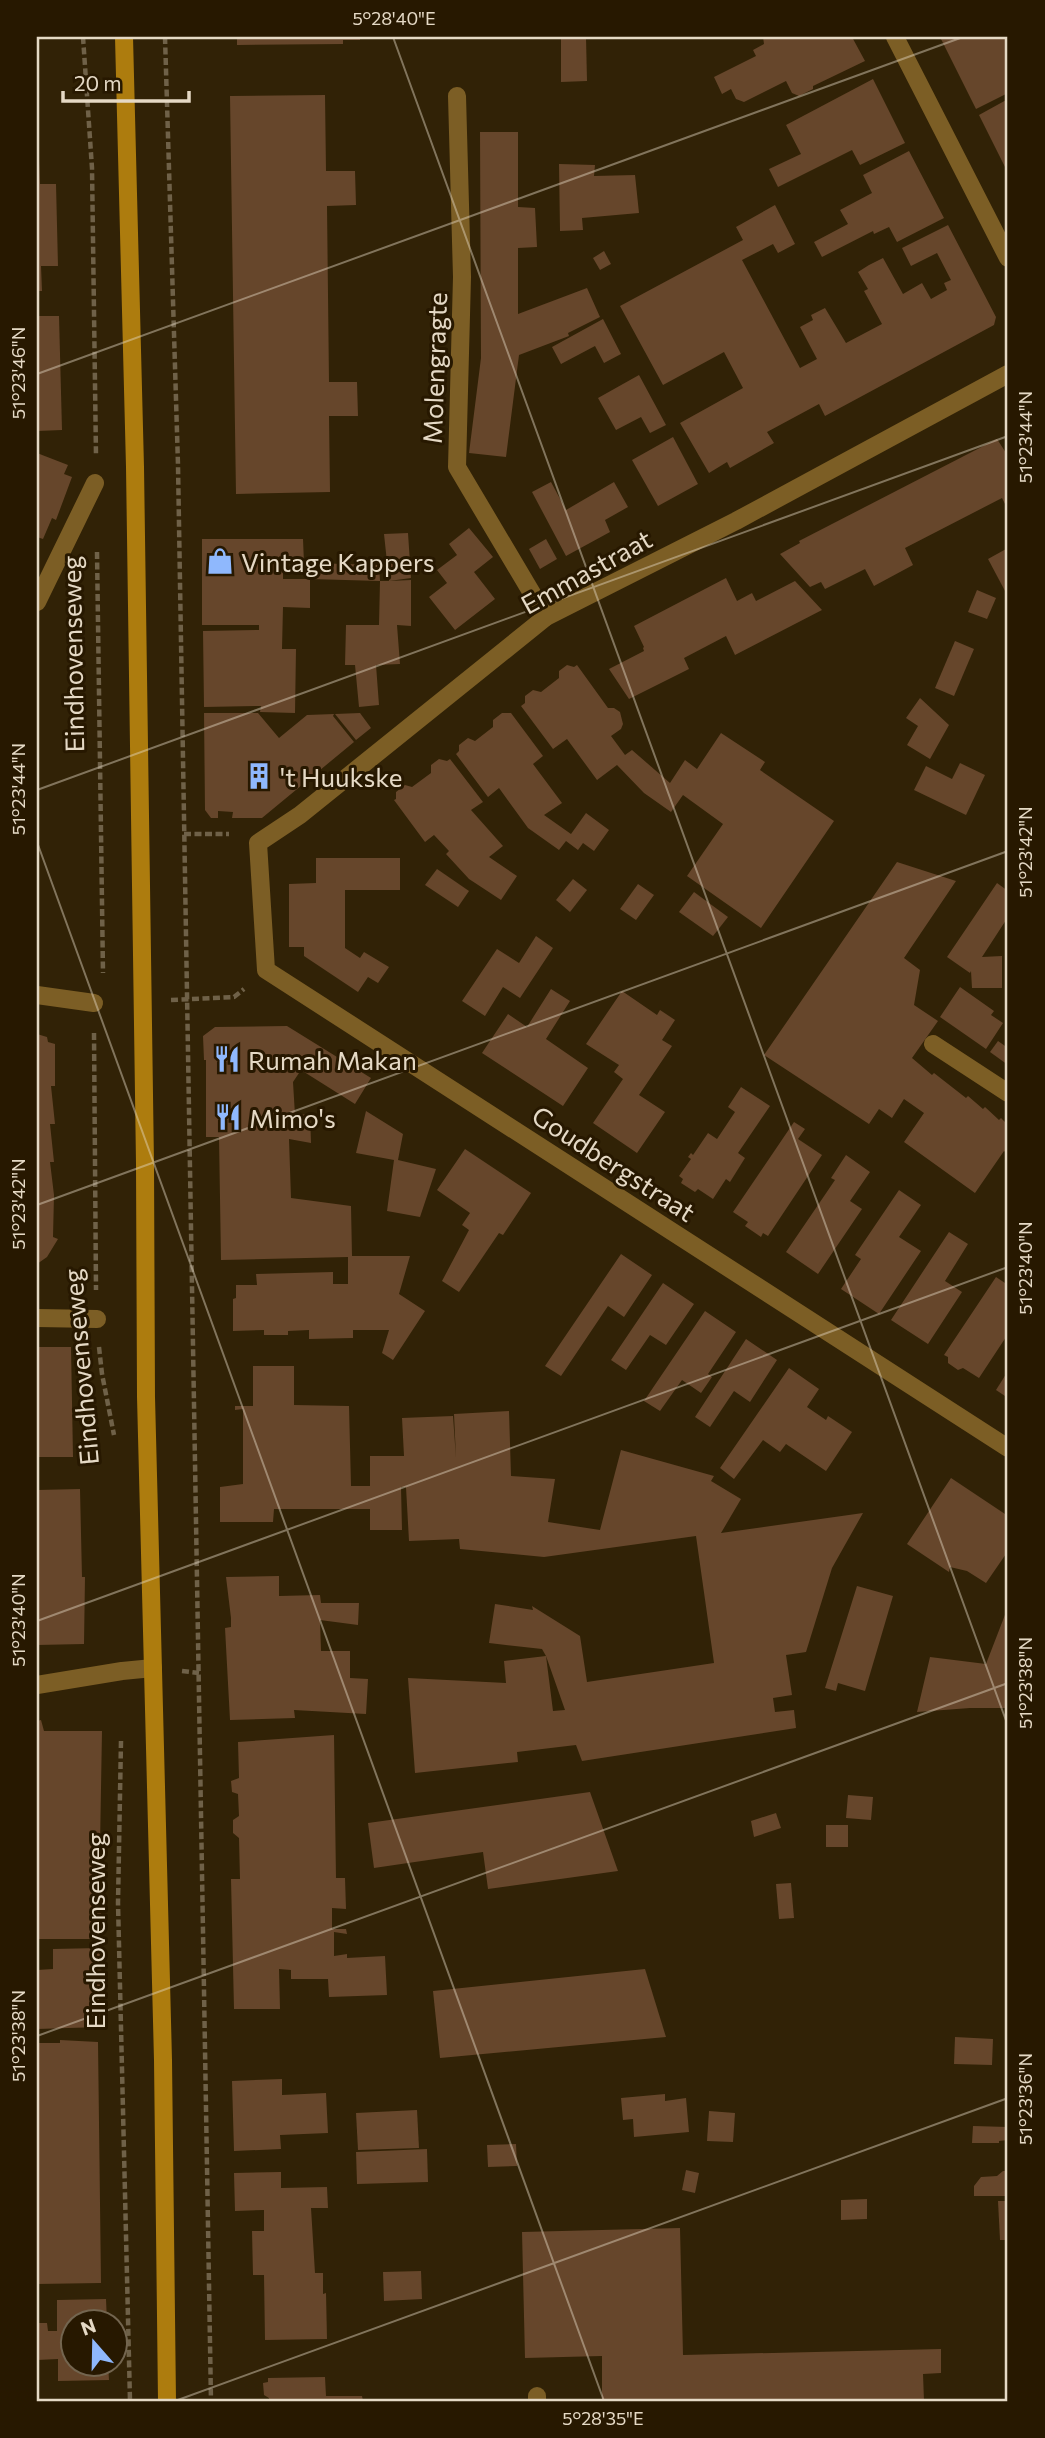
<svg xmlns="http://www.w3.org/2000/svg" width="1045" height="2438" viewBox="0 0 1045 2438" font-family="Commissioner,sans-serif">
<rect width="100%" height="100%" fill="#312206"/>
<g fill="#66462b" fill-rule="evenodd">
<polygon points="237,37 360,37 360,40 343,40 343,44 237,45"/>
<polygon points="561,37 586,37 587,81 561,82"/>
<polygon points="763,37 852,37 865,61 813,86 813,89 799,96 792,93 786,81 744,102 736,99 731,89 722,94 714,77 756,56 753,50 764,44"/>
<polygon points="940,37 1008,37 1008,93 976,109"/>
<polygon points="873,79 905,143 860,165 852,150 778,187 769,169 801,154 786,125"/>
<polygon points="325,95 326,171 355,171 356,205 327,206 329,382 357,382 358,416 329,416 330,492 236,494 230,96"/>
<polygon points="1008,99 1008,173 979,115"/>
<polygon points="480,132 518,132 518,207 535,208 537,247 518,248 518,314 587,288 600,317 568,333 569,336 519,355 506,457 469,453 481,358"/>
<polygon points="909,151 944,218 897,242 889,227 874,234 873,231 822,257 814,242 848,224 840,210 872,193 863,175"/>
<polygon points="37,159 39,159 40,184 56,184 58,266 41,266 42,291 37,291"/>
<polygon points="559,164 595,165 594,176 635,175 639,213 582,218 583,230 560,231"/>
<polygon points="775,205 795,244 778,253 773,244 742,260 800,368 817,359 800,327 813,320 811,315 825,308 846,343 882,324 864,291 868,289 858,272 869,265 883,258 903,294 922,283 931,299 947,290 944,283 951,280 937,253 911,266 902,248 948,225 996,317 994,325 825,416 819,404 767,432 774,443 730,468 727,462 709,473 680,423 743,388 724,352 663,385 620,306 743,240 736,227"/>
<polygon points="604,251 611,264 600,270 593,258"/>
<polygon points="37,316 59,316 62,430 37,431"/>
<polygon points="603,319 621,354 604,363 595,346 561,364 552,347"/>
<polygon points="639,375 666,425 650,433 641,417 616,430 598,398"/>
<polygon points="673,437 698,484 658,506 632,460"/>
<polygon points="997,439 1008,456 1008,510 1002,498 905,548 913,565 874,586 865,569 825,589 821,582 810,587 780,554 800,543 799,541"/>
<polygon points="37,453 68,465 64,474 72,477 56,520 52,518 43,539 37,537"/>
<polygon points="551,482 566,510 614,482 628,507 605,520 610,532 566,556 532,492"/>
<polygon points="469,528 493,557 474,572 495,599 455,630 429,597 447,583 437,570 457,555 449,544"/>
<polygon points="408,533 411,578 389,581 411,580 411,626 397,625 400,664 376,665 379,705 359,707 355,665 345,665 346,625 379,625 380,581 389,581 384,534"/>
<polygon points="202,539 303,539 304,563 283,563 283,579 310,579 310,608 283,607 282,649 296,649 295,713 260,712 261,706 204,707 203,631 259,630 259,625 202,625"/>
<polygon points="546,539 557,559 540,569 529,549"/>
<polygon points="1006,549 1008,553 1008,583 1005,591 988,559"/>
<polygon points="310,563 379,565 380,581 310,579"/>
<polygon points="726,578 737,601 752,593 756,601 795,581 822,610 735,655 726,636 684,658 689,669 629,699 609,669 644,651 643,648 644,647 634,626"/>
<polygon points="977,590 996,598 987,619 968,612"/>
<polygon points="955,641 974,649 954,696 935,688"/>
<polygon points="567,665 574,667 577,665 608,708 614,708 620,712 623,724 621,729 611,736 625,755 632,750 670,783 685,760 697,769 721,733 765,762 760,770 834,821 761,928 687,876 723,824 683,795 671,812 644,793 617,765 597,780 567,739 553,749 521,706 525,703 525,696 533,690 541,692 559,678 559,671"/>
<polygon points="920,698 949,725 930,759 907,745 918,726 906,718"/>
<polygon points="204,713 258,713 279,738 307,715 334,714 333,716 354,742 262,818 232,818 233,812 218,811 218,818 211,818 205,810"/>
<polygon points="360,713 371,728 356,740 335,714"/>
<polygon points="502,713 511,713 543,756 533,764 562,803 544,815 571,834 586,813 609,830 594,851 583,843 578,850 566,841 559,850 528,828 499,788 488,797 456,754 459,751 459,745 468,738 475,741 493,727 493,720"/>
<polygon points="439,759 447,761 450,759 483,802 471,810 503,846 489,857 517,876 501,900 469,879 446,854 449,851 434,835 425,842 394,800 396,799 396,792 405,785 412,787 431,773 431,765"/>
<polygon points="960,763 985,775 966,815 914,790 926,766 952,779"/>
<polygon points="316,858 400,858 400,890 345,890 345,948 360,958 364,952 389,967 378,983 368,977 358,992 304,956 304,947 289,947 289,884 316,883"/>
<polygon points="897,862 956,881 904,958 920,970 914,1005 938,1021 912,1058 932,1075 934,1073 966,1098 968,1096 983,1109 985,1107 999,1120 1001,1118 1008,1125 1008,1154 1004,1151 975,1193 904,1142 924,1113 904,1099 892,1118 879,1109 869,1124 764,1055"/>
<polygon points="437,869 469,891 458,907 425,885"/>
<polygon points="573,879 587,890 570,912 556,900"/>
<polygon points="997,883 1008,891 1008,917 982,957 1002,956 1002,988 972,988 971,971 970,973 947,957"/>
<polygon points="638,884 654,895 636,920 620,909"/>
<polygon points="694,892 728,917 713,936 679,912"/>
<polygon points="536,936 553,948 520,998 503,987 485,1016 462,1001 497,949 519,963"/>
<polygon points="960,987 994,1011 991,1015 1003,1023 986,1049 940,1017"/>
<polygon points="551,989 570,1001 546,1039 588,1068 563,1106 482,1053 508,1014 527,1027"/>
<polygon points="622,991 657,1015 660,1010 675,1020 662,1040 672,1046 639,1095 665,1112 637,1153 593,1123 623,1079 614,1072 619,1065 586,1044"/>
<polygon points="287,1026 371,1078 355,1104 301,1070 293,1082 295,1115 310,1114 311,1143 289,1139 291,1198 351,1206 352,1256 410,1256 399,1294 425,1311 393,1360 382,1353 389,1330 353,1330 353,1338 309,1339 309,1330 288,1331 288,1335 264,1335 264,1330 233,1331 233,1299 236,1298 236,1285 257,1285 256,1274 333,1272 333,1284 348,1284 348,1257 221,1260 219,1137 206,1137 206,1060 204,1060 203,1036 215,1027"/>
<polygon points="37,1034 47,1037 48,1042 55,1044 55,1086 51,1086 55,1124 50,1124 54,1162 50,1162 54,1195 53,1237 58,1239 47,1257 37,1264"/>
<polygon points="998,1041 1008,1048 1008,1065 990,1052"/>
<polygon points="741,1087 770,1106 738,1153 745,1158 730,1182 726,1179 713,1199 698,1189 695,1192 681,1183 683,1179 679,1176 691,1159 688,1157 691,1153 693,1155 708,1133 717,1139 735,1112 728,1107"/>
<polygon points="366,1111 403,1134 398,1160 436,1169 420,1217 387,1211 394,1160 356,1153"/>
<polygon points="794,1122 805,1129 798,1139 822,1155 768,1236 763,1233 761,1237 745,1226 748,1222 733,1212"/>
<polygon points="465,1149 531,1193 503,1235 499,1233 459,1292 442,1281 469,1230 462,1225 470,1213 437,1190"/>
<polygon points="846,1155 870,1172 850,1201 862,1209 818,1274 786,1252 835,1180 831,1178"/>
<polygon points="899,1190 921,1205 899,1237 921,1251 879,1314 841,1289 861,1259 855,1255"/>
<polygon points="949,1232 968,1244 945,1281 962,1292 928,1344 891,1320"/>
<polygon points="621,1254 652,1275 624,1317 608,1306 561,1376 545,1366"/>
<polygon points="996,1277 1008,1285 1008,1334 979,1378 963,1368 958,1370 948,1363 948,1357 944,1355"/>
<polygon points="663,1283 694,1304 666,1345 650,1335 626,1370 611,1360"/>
<polygon points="705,1311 736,1332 708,1374 712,1377 701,1393 682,1380 660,1411 644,1401"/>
<polygon points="746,1339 777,1360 750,1402 734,1391 710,1427 695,1417"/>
<polygon points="37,1347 71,1347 73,1457 37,1457"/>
<path d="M 253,1366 L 294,1366 L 294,1405 L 349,1406 L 351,1486 L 370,1486 L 370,1456 L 404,1456 L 402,1418 L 453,1416 L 456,1458 L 454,1414 L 509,1411 L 511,1476 L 555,1479 L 548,1522 L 600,1530 L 621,1450 L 714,1476 L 711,1481 L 741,1499 L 721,1533 L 863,1513 L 832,1568 L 806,1652 L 786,1655 L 792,1695 L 773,1698 L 775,1712 L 794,1710 L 796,1728 L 582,1761 L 576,1745 L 517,1752 L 518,1762 L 415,1773 L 408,1678 L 506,1683 L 504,1661 L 546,1656 L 542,1649 L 489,1643 L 495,1604 L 533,1610 L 532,1606 L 580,1636 L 587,1682 L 714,1663 L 696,1536 L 544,1557 L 460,1549 L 459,1539 L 409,1541 L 406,1487 L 401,1487 L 402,1530 L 370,1530 L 370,1509 L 274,1509 L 273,1522 L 220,1522 L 220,1487 L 243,1484 L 243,1409 L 235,1410 L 235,1406 L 253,1406 ZM 546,1656 L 565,1710 L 553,1711 Z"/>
<polygon points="789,1368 819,1389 807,1407 826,1420 828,1416 852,1432 826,1471 786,1444 780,1452 763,1440 734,1479 720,1468"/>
<polygon points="1008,1371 1008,1398 996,1390"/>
<polygon points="951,1478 1008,1516 1008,1551 986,1583 967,1571 950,1567 949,1572 907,1544"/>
<polygon points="80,1489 82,1577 85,1577 84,1644 37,1645 37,1490"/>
<polygon points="279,1576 279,1596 320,1595 321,1603 359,1603 358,1625 320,1620 321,1651 350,1651 350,1678 368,1679 366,1714 294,1710 295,1718 230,1720 225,1628 231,1627 231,1618 226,1577"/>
<polygon points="857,1586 893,1596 865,1691 838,1683 836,1691 825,1688"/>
<polygon points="1008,1607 1008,1708 970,1708 917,1712 930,1657 986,1664"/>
<polygon points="41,1720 44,1731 102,1731 99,1904 101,1903 101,1939 37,1939 37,1721"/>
<polygon points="334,1735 336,1878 345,1878 346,1909 332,1908 332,1929 346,1929 347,1934 334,1932 334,1956 347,1954 347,1958 385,1956 387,1995 329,1997 328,1979 291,1979 291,1970 279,1969 280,2009 234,2009 231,1879 240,1879 239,1838 233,1833 233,1820 239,1816 238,1794 232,1792 231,1781 239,1778 238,1742"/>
<polygon points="590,1792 618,1871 488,1889 483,1852 374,1868 368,1823"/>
<polygon points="848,1795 873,1797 871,1820 846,1818"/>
<polygon points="776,1813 781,1828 754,1837 751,1821"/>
<rect x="826" y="1825" width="22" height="22"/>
<polygon points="791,1883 794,1918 779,1919 776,1884"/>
<polygon points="99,1948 102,1976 100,1975 100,1986 102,1985 102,1988 100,1991 99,2001 102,2001 100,2027 37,2029 37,1970 53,1969 53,1949"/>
<polygon points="645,1969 666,2037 440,2058 433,1991"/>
<polygon points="955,2037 993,2039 992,2065 954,2064"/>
<polygon points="60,2040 98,2042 101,2283 37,2284 37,2043 60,2043"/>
<polygon points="282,2079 282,2095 326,2093 328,2133 280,2135 281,2149 234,2151 232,2081"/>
<polygon points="665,2094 665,2101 686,2098 689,2132 634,2137 633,2119 623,2120 621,2098"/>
<polygon points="417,2110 419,2148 358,2150 356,2113"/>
<polygon points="709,2111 735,2113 733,2142 707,2141"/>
<polygon points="973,2126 1008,2127 1008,2140 999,2141 999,2143 972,2143"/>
<polygon points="516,2144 517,2166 488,2167 487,2145"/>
<polygon points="427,2149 428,2182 357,2184 356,2152"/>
<polygon points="686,2170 699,2173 695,2193 682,2190"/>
<polygon points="1003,2171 1008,2171 1008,2196 974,2196 974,2186 981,2177 997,2176"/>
<polygon points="281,2172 281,2188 327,2187 328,2208 311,2208 315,2273 323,2273 323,2294 326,2293 327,2339 265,2340 264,2275 253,2275 252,2231 264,2231 264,2210 235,2211 234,2173"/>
<polygon points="867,2199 867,2219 841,2220 841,2200"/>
<polygon points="998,2201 1008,2201 1008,2240 1000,2240"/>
<polygon points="680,2228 683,2355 941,2349 941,2373 923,2374 924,2401 602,2401 602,2356 525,2358 522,2232"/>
<polygon points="421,2271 422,2299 384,2301 383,2272"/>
<polygon points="106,2299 107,2322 74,2322 74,2364 108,2364 109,2380 58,2381 58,2359 37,2360 37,2323 47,2323 48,2331 57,2331 57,2300"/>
<polygon points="325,2377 326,2396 362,2396 363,2401 269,2401 269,2398 264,2395 263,2383 268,2382 268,2378"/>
</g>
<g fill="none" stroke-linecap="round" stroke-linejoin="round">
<g stroke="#6f6148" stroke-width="4.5" stroke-dasharray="7 3.5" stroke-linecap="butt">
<polyline points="83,37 92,168 96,456"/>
<polyline points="165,37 178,465 211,2401"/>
<polyline points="97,552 103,973"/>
<polyline points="184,834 229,834"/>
<polyline points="171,1000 234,997 244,989"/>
<polyline points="94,1033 96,1290"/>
<polyline points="99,1347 102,1374 114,1435"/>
<polyline points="182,1671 199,1673"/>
<polyline points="121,1741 118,1903 130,2401"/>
</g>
<g stroke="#7c5e25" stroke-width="18">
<polyline points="933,1044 1008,1093"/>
<polyline points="537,2396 537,2401"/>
</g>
<g stroke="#7c5e25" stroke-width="18">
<polyline points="895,37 1008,258"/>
<polyline points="457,96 462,277 457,467 546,617"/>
<polyline points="1008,374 736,521 546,617 300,815 258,843 266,970 1008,1448"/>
<polyline points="37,602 95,483"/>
<polyline points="37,995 94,1003"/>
<polyline points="37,1318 97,1319"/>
<polyline points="37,1685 122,1671 153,1668"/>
</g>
<polyline stroke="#ad7c0e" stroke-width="18" points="124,37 135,467 145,1164 146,1397 163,2060 167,2401"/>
</g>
<path fill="none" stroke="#e5d9c5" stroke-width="2" stroke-opacity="0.45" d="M 393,37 L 1008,1726M 37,374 L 963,37M 37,790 L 1008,436M 37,842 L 604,2401M 37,1205 L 1008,851M 37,1621 L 1008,1267M 37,2036 L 1008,1683M 175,2401 L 1008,2098"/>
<defs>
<symbol id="shop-bare" viewBox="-9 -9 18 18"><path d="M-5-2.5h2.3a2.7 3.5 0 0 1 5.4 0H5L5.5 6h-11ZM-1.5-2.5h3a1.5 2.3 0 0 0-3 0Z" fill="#8fb8fd" stroke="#271800" stroke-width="2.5" paint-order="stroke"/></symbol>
<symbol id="building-bare" viewBox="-9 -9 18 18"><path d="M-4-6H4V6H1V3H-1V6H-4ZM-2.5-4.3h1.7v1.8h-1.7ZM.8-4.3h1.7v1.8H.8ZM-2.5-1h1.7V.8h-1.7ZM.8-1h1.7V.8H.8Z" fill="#8fb8fd" stroke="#271800" stroke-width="2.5" paint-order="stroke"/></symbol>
<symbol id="restaurant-bare" viewBox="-9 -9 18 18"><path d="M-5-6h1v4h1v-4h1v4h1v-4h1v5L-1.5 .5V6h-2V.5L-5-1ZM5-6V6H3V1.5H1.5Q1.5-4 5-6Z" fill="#8fb8fd" stroke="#271800" stroke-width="2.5" paint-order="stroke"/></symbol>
</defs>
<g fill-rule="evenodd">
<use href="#shop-bare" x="201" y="542" width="38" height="38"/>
<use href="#building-bare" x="240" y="757" width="38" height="38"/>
<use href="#restaurant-bare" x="208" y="1040" width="38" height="38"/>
<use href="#restaurant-bare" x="209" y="1098" width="38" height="38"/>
</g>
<g text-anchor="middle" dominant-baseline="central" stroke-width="6" stroke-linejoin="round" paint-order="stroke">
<g font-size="26" fill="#e5d9c5" stroke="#271800">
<text transform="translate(434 368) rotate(-88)">Molengragte</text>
<text transform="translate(586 571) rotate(-29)">Emmastraat</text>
<text transform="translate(72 654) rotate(-91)">Eindhovenseweg</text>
<text transform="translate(614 1163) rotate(33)">Goudbergstraat</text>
<text transform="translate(80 1367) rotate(-95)">Eindhovenseweg</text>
<text transform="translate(94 1931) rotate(-90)">Eindhovenseweg</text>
</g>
<g font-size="26" fill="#e5d9c5" stroke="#271800" text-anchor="start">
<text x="241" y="561">Vintage Kappers</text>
<text x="280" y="776">'t Huukske</text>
<text x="248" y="1059">Rumah Makan</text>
<text x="249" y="1117">Mimo's</text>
</g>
</g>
<rect width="1045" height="2438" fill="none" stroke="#271800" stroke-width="77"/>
<g transform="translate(94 2343) rotate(340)"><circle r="33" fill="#271800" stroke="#73654f" stroke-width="2"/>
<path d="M0-5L12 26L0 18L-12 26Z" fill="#8fb8fd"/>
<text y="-10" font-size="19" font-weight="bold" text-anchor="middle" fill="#e5d9c5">N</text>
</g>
<path d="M63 91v10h126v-10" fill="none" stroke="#e5d9c5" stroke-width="3.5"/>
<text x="74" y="91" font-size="21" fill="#e5d9c5" stroke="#271800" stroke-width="5" paint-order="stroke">20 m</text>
<rect x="38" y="38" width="968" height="2362" fill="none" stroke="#e5d9c5" stroke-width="2.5"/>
<g font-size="18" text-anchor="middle" fill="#e5d9c5">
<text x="394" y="25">5°28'40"E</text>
<text transform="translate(19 373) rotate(-90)" y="6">51°23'46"N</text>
<text transform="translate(1026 437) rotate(-90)" y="6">51°23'44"N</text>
<text transform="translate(19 789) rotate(-90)" y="6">51°23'44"N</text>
<text transform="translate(1026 852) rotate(-90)" y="6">51°23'42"N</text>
<text transform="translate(19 1204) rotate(-90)" y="6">51°23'42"N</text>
<text transform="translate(1026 1268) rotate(-90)" y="6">51°23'40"N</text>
<text transform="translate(19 1620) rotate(-90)" y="6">51°23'40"N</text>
<text transform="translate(1026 1683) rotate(-90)" y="6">51°23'38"N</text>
<text transform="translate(19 2036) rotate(-90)" y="6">51°23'38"N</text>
<text transform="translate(1026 2099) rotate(-90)" y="6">51°23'36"N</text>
<text x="603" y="2425">5°28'35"E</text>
</g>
</svg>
